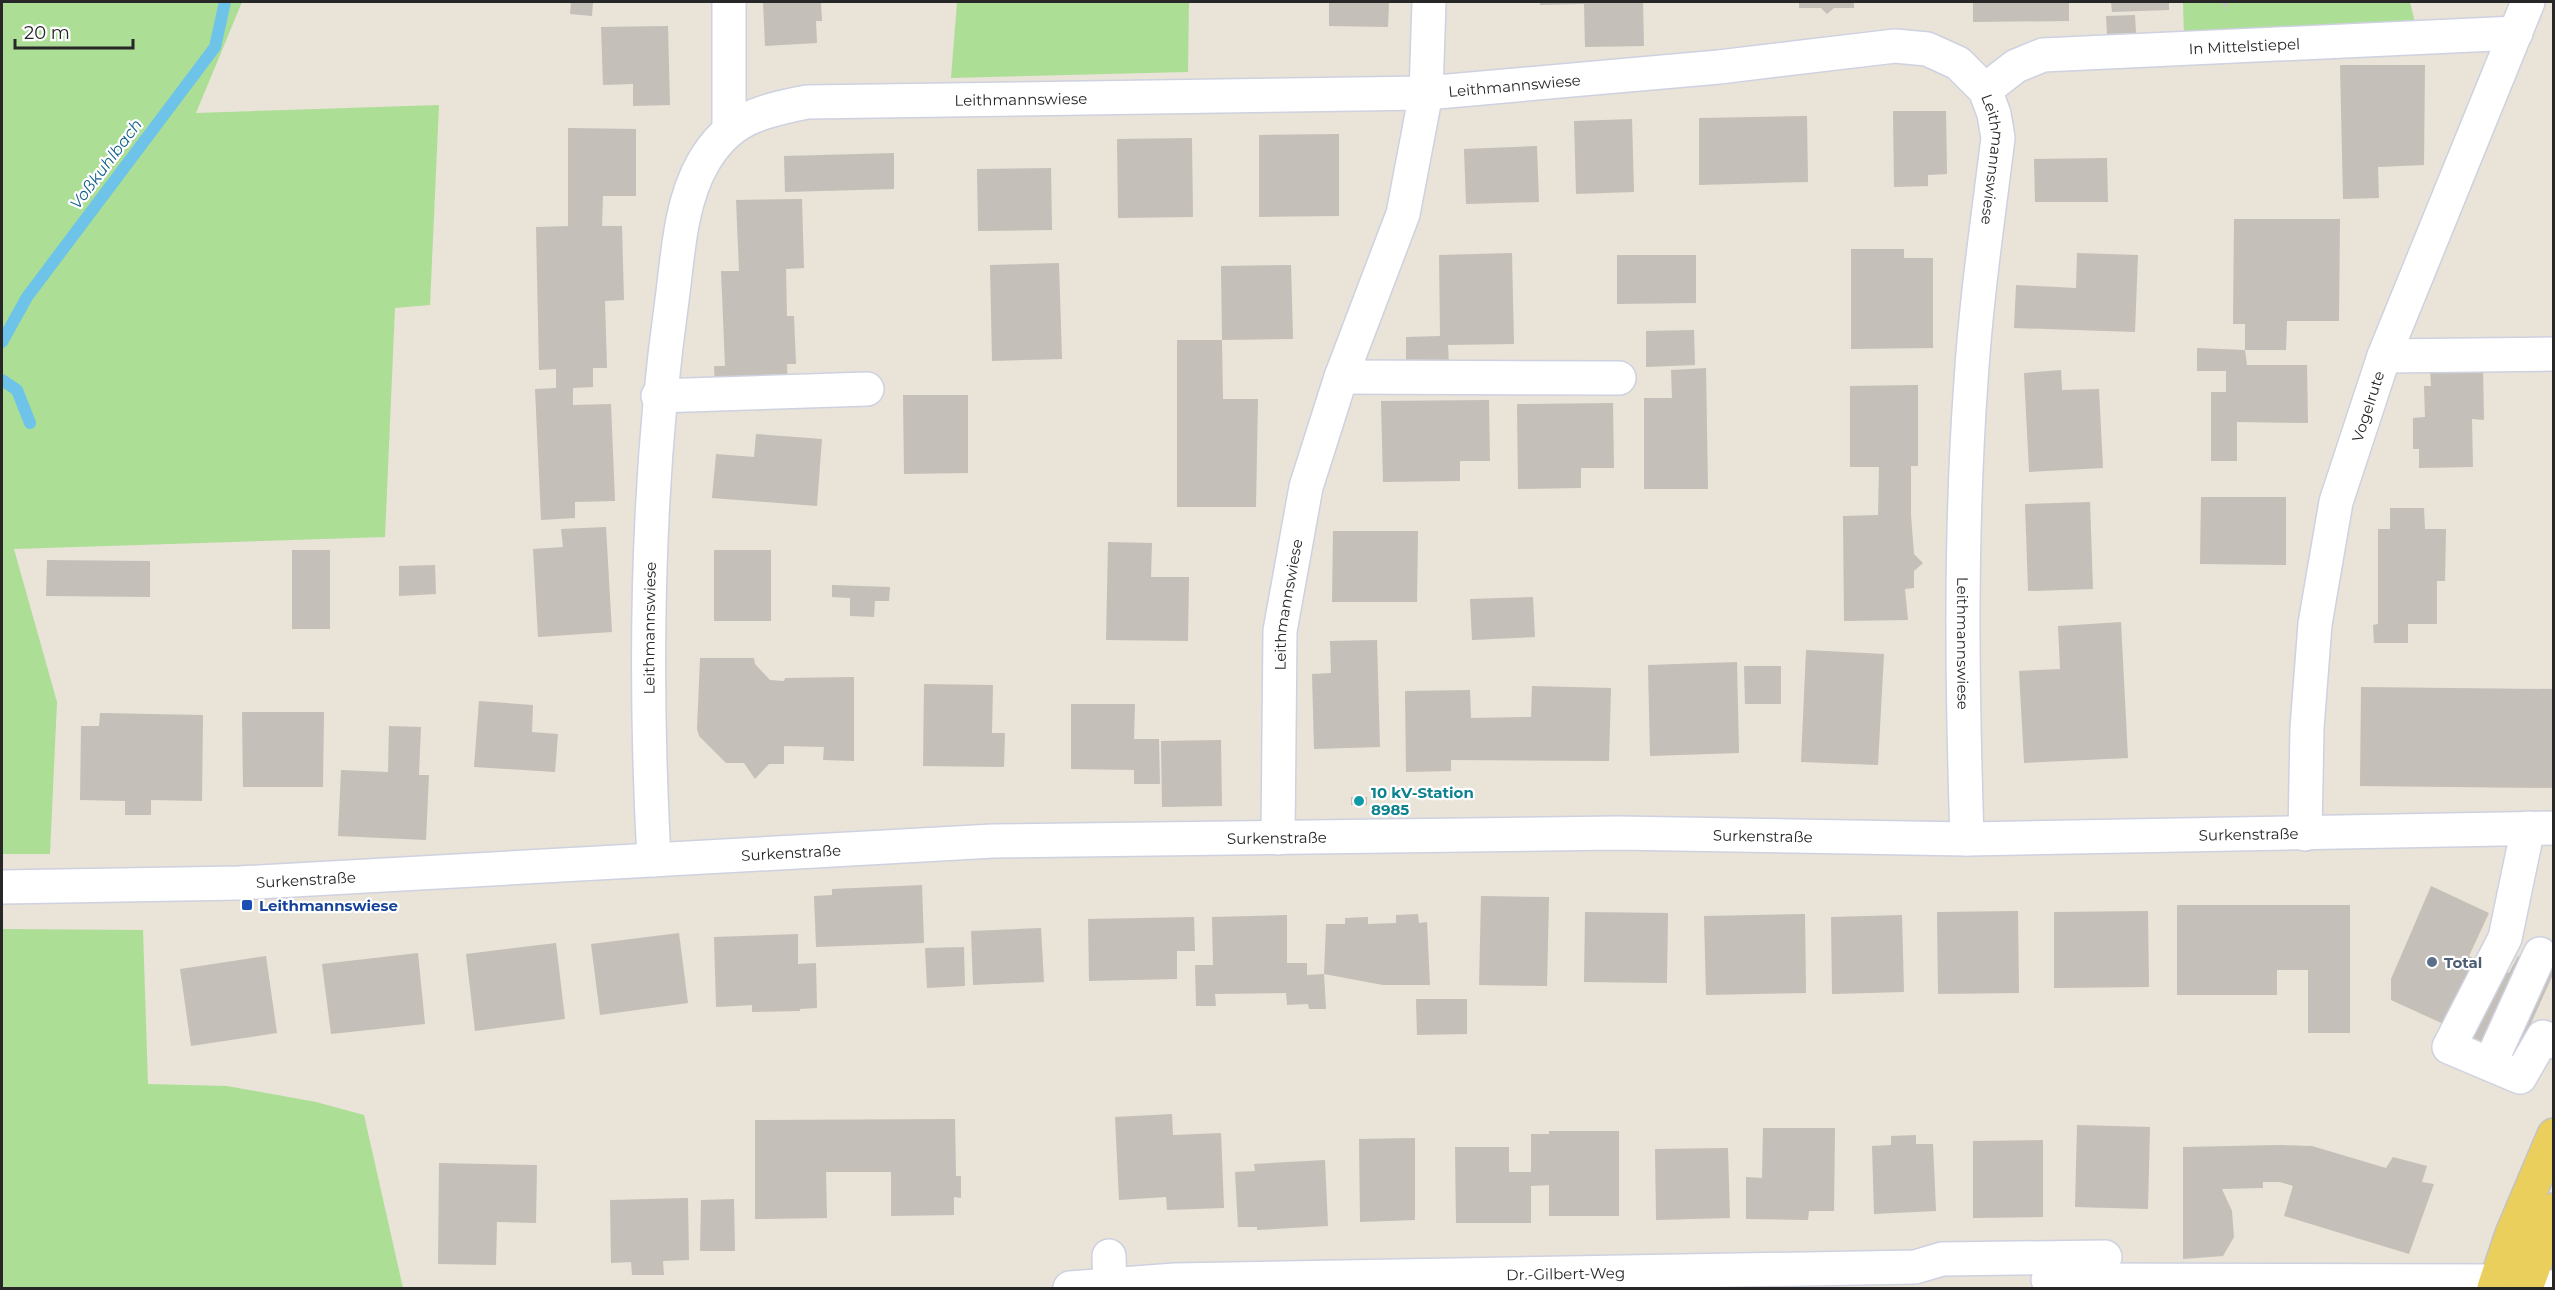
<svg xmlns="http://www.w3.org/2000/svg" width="2555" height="1290" viewBox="0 0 2555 1290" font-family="Montserrat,sans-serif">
<rect width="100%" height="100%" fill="#e9e3d8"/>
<g fill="#acde96">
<polygon points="2,2 242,2 196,113 439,105 430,305 395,308 385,537 14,549 57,702 50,854 2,854"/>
<polygon points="957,2 1189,2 1188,72 951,78"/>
<polygon points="2183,2 2410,2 2415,23 2184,37"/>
<polygon points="2,929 143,930 148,1084 227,1086 316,1102 364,1115 403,1288 2,1288"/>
</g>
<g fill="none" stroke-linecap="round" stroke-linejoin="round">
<g stroke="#6ec3e9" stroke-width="12">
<polyline points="2,342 27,297 215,47 225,2"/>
<polyline points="2,380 17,390 30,423"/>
</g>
</g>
<g fill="#c4bfb8">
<polygon points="571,2 593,2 592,16 570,14"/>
<polygon points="763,2 821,2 822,21 816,21 817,43 765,46"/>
<polygon points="1329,2 1389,2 1388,27 1329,26"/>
<polygon points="1540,2 1643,2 1644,46 1585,47 1584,4 1540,5"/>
<polygon points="1799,2 1854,2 1854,8 1834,8 1827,14 1821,8 1799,8"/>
<polygon points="1973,2 2069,2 2069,21 1973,22"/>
<polygon points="2111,2 2169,2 2169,10 2112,12"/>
<polygon points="2135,15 2136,33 2107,34 2106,16"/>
<polygon points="668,26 670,105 633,106 633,84 603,85 601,27"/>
<polygon points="2340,65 2425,65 2424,165 2378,167 2379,198 2343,199"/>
<polygon points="1893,111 1946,111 1947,174 1928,175 1928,186 1894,187"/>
<polygon points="1807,116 1808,182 1699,185 1699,118"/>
<polygon points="1632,119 1634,192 1576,194 1574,121"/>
<polygon points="568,128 636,129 636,196 603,196 602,226 622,226 624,300 605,301 607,368 593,368 593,387 573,388 573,405 611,404 615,501 575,502 575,518 541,520 535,389 556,388 556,369 539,370 536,227 568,226"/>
<polygon points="1339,134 1339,216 1259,217 1259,135"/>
<polygon points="1192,138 1193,217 1118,218 1117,139"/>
<polygon points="1537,146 1539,202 1466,204 1464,149"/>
<polygon points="894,153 894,189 785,192 784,156"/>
<polygon points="2107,158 2108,202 2035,202 2034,159"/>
<polygon points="1051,168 1052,230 978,231 977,169"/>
<polygon points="802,199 804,268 786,269 787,316 794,316 796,364 787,364 788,389 715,391 714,366 725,366 721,271 739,271 736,200"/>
<polygon points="2234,219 2340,219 2339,321 2287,321 2286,350 2245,350 2245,324 2233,324"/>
<polygon points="1851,249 1904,249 1904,258 1933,258 1933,348 1851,349"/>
<polygon points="1512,253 1514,344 1448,345 1449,365 1406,366 1406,337 1440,336 1439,255"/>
<polygon points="2077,253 2138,255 2135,332 2014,328 2016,285 2076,288"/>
<polygon points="1617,255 1696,255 1696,303 1617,304"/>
<polygon points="1059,263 1062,359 992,361 990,265"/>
<polygon points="1291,265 1293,339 1222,340 1221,266"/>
<polygon points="1694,330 1695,365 1646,367 1646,331"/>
<polygon points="1177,340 1222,340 1223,399 1258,399 1256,507 1177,507"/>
<polygon points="2197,348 2245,350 2247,365 2307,365 2308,423 2237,422 2237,461 2211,461 2211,392 2226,392 2226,371 2197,371"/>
<polygon points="2483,366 2484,420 2472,419 2473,467 2419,468 2419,449 2413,449 2413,418 2425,417 2424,386 2431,386 2430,368"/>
<polygon points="1706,368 1708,489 1644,489 1644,398 1672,398 1671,370"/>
<polygon points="2061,370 2062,390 2099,389 2103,468 2029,472 2024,373"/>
<polygon points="1918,385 1918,466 1911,466 1911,515 1914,554 1923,563 1914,571 1914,588 1905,589 1908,620 1844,621 1843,516 1878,515 1879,467 1850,467 1850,386"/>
<polygon points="903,395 968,395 968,473 904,474"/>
<polygon points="1489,400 1490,461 1460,461 1460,481 1383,482 1381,401"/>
<polygon points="1613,403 1614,468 1581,468 1581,488 1518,489 1517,404"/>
<polygon points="756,434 822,439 817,506 712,498 716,454 754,457"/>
<polygon points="2201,497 2286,497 2286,565 2200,564"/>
<polygon points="2090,502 2093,589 2028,591 2025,504"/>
<polygon points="2390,508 2424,508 2425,529 2446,529 2445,581 2437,581 2437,624 2408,624 2408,643 2374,643 2373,625 2378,624 2378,529 2390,529"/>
<polygon points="606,527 612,632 538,637 533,549 563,547 561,529"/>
<polygon points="1333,531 1418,531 1417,602 1332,602"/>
<polygon points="1108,542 1152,543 1151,577 1189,577 1188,641 1106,640"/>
<rect x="292" y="550" width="38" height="79"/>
<rect x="714" y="550" width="57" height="71"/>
<polygon points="47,560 150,561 150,597 46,596"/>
<polygon points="435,565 436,594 399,596 399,566"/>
<polygon points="832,585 890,587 889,601 875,601 874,617 850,616 850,598 832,597"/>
<polygon points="1533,597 1535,637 1472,640 1470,599"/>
<polygon points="2121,622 2128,758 2024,763 2019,671 2060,669 2058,626"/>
<polygon points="1377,640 1380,747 1314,749 1312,674 1331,673 1330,641"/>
<polygon points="1806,650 1884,654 1878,765 1801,762"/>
<polygon points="700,658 754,658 755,664 770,680 784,681 785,678 854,677 854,761 823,760 824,747 784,746 784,764 769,764 755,779 744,763 726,763 699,736 697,729"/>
<polygon points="1737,662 1739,753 1650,756 1648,665"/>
<polygon points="1744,666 1781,666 1781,704 1745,704"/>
<polygon points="924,684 993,685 992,733 1005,733 1004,767 923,766"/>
<polygon points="1532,686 1611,688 1609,761 1451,760 1451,771 1406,772 1405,691 1470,690 1471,718 1531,717"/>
<polygon points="2361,687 2554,689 2554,788 2360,786"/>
<polygon points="479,701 533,705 532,732 558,734 555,772 474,767"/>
<polygon points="1071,704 1135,704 1134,739 1159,739 1160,784 1134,784 1134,770 1071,769"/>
<polygon points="242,712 324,712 323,787 243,787"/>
<polygon points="100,713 203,715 202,801 151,800 151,815 125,815 125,801 80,800 81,726 99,726"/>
<polygon points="389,726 421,727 419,775 429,775 426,840 338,836 341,770 388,772"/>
<polygon points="1221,740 1222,806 1162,807 1161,741"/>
<rect x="1351" y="797" width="16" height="8"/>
<polygon points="922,885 924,943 816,947 814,896 832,895 832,889"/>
<polygon points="2431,886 2489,913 2469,956 2509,973 2518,956 2554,972 2516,1057 2391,1000 2391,979"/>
<polygon points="1481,896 1549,897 1547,986 1479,985"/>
<polygon points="2177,905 2350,905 2350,1033 2308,1033 2308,970 2277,970 2277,995 2177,995"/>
<polygon points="2018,911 2019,993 1938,994 1937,912"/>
<polygon points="2148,911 2149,987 2054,988 2054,912"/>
<polygon points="1585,912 1668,913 1667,983 1584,982"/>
<polygon points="1418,914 1419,923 1427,922 1430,985 1383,985 1324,974 1326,924 1345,924 1345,918 1368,917 1368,924 1396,923 1396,915"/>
<polygon points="1805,914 1806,993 1706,995 1704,916"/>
<polygon points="1287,915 1287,963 1307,963 1307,975 1324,974 1326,1009 1309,1009 1308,1004 1287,1005 1286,993 1215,994 1216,1006 1196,1006 1195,965 1213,965 1212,917"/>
<polygon points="1902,915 1904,992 1832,994 1831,917"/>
<polygon points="1194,917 1195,951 1177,951 1177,979 1089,981 1088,919"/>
<polygon points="1041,928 1044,982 973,985 971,931"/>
<polygon points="679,933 688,1003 600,1015 591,944"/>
<polygon points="798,934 798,964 816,963 817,1008 800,1009 800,1011 752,1012 752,1005 716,1007 714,937"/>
<polygon points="556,943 565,1019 475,1031 466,954"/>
<polygon points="964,947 965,986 927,988 925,948"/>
<polygon points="418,953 425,1024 331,1034 322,964"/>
<polygon points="266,956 277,1033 191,1046 180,969"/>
<polygon points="1416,999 1467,999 1467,1034 1417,1035"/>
<polygon points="1172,1114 1173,1135 1221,1133 1224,1208 1167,1210 1166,1197 1119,1200 1115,1117"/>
<polygon points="955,1119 956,1176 961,1176 961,1198 954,1197 954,1215 891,1216 891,1172 826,1172 827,1218 755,1219 755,1120"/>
<polygon points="2077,1125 2150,1127 2148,1209 2075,1207"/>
<polygon points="1763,1128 1835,1128 1834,1211 1809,1211 1808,1220 1746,1219 1746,1177 1762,1178"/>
<polygon points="1549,1131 1619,1131 1619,1216 1549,1216 1549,1185 1531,1186 1531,1223 1456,1223 1455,1147 1509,1147 1509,1172 1531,1172 1531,1134 1549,1134"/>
<polygon points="1916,1135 1916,1144 1933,1144 1936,1211 1874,1214 1872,1146 1891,1145 1891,1136"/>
<polygon points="1415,1138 1415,1220 1360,1222 1359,1139"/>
<polygon points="2043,1140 2043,1217 1973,1218 1973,1141"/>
<polygon points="2279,1145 2312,1146 2386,1168 2393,1157 2427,1166 2422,1182 2434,1184 2409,1254 2284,1216 2293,1186 2280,1182 2263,1182 2263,1188 2222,1189 2232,1211 2234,1237 2223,1256 2183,1259 2183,1147"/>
<polygon points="1728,1148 1730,1218 1656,1220 1655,1149"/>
<polygon points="1325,1160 1328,1226 1257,1230 1257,1227 1238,1227 1235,1172 1255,1171 1254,1164"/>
<polygon points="439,1163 537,1165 536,1223 497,1222 496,1265 438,1264"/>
<polygon points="688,1198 689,1260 663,1261 664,1275 632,1275 631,1262 611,1263 610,1200"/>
<polygon points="734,1199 735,1251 700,1251 701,1200"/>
</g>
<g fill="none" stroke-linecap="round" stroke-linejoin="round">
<defs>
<g id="minor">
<path id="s1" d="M 1985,90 L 2016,66 L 2043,55 L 2516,33"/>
<polyline points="729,129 729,2"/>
<polyline points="2384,356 2554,354"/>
<polyline points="1341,377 1619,378"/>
<polyline points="658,396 867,389"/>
<polyline points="2528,828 2505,938 2449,1047 2520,1077 2543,1037 2554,1042"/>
<path id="s2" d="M 2305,834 L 2307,728 L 2315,624 L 2336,502 L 2384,356 L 2528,2"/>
<path id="s3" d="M 1278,838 L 1280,631 L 1306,487 L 1341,377 L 1403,214 L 1426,93 L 1429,2"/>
<path id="s4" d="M 654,860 C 644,673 646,485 672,300 C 678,255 680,203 703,163 C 728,119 760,111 807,102 L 1426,93 L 1719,67 L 1895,46 L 1927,49 L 1958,63 L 1985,90 L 1994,114 L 1998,138 C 1988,219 1976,300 1971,381 C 1960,533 1962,687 1967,839"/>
<path id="s5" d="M 2,887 L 239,883 L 993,841 L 1618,833 L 1967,839 L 2554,828"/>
<polyline points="2490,1064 2540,954"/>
<polyline points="1109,1256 1110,1285"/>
<polyline points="2048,1280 2496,1281"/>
<polyline points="2527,1286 2554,1287"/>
<path id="s6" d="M 1070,1288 L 1175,1280 L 1915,1267 L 1942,1259 L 2105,1257"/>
</g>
<g id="major">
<polyline points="2494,1288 2512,1234 2554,1135"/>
<polyline points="2526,1288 2554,1210"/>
</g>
</defs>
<use href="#minor" stroke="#ced1e0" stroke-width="36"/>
<use href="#major" stroke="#c3c3c3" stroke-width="36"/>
<polyline stroke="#c3c3c3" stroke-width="4" stroke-dasharray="4.5 3" stroke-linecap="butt" points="2225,2 2226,10"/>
<use href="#minor" stroke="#fff" stroke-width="33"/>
<use href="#major" stroke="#eacf5d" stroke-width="33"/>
</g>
<circle fill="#0f9aa8" stroke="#fff" stroke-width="2" cx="1359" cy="801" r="6"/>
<rect fill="#1a4fb4" stroke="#fff" stroke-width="2" x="241" y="899" width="12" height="12" rx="3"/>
<circle fill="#5c6f8a" stroke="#fff" stroke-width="2" cx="2432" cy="962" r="6"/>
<g text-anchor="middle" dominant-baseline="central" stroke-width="4.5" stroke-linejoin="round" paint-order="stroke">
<g font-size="15" fill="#272727" stroke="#fff">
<text stroke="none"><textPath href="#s1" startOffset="270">In Mittelstiepel</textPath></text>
<text stroke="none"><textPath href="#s4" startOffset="1536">Leithmannswiese</textPath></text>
<text stroke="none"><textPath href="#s4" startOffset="1042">Leithmannswiese</textPath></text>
<text stroke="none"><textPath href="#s4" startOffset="2094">Leithmannswiese</textPath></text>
<text stroke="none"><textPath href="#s2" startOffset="435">Vogelrute</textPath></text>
<text stroke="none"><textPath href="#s3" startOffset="234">Leithmannswiese</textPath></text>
<text stroke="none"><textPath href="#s4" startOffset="232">Leithmannswiese</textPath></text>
<text stroke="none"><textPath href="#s4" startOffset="2580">Leithmannswiese</textPath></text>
<text stroke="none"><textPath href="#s5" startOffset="1762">Surkenstraße</textPath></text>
<text stroke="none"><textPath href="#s5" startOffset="2248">Surkenstraße</textPath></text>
<text stroke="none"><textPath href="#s5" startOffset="1276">Surkenstraße</textPath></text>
<text stroke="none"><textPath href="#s5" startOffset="790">Surkenstraße</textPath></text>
<text stroke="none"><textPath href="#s5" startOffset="304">Surkenstraße</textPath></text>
<text stroke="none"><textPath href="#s6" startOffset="496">Dr.-Gilbert-Weg</textPath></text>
</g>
<g font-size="15" font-weight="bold" fill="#0d838f" stroke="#fff" text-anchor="start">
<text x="1371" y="792">10 kV-Station<tspan x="1371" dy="17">8985</tspan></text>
</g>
<g font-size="15" font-weight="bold" fill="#164399" stroke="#fff" text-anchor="start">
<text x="259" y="905">Leithmannswiese</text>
</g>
<g font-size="15" font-weight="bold" fill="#4e5e75" stroke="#fff" text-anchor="start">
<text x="2444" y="962">Total</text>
</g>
<g font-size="16" font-style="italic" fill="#125f8f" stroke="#fff">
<text transform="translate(106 164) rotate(-53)">Voßkuhlbach</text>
</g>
</g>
<rect width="2555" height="1290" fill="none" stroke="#272727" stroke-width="6"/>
<path d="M15 39v9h118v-9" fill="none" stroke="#272727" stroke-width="3"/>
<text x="24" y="39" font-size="18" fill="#272727" stroke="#ffffff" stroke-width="4.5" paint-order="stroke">20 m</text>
</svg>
